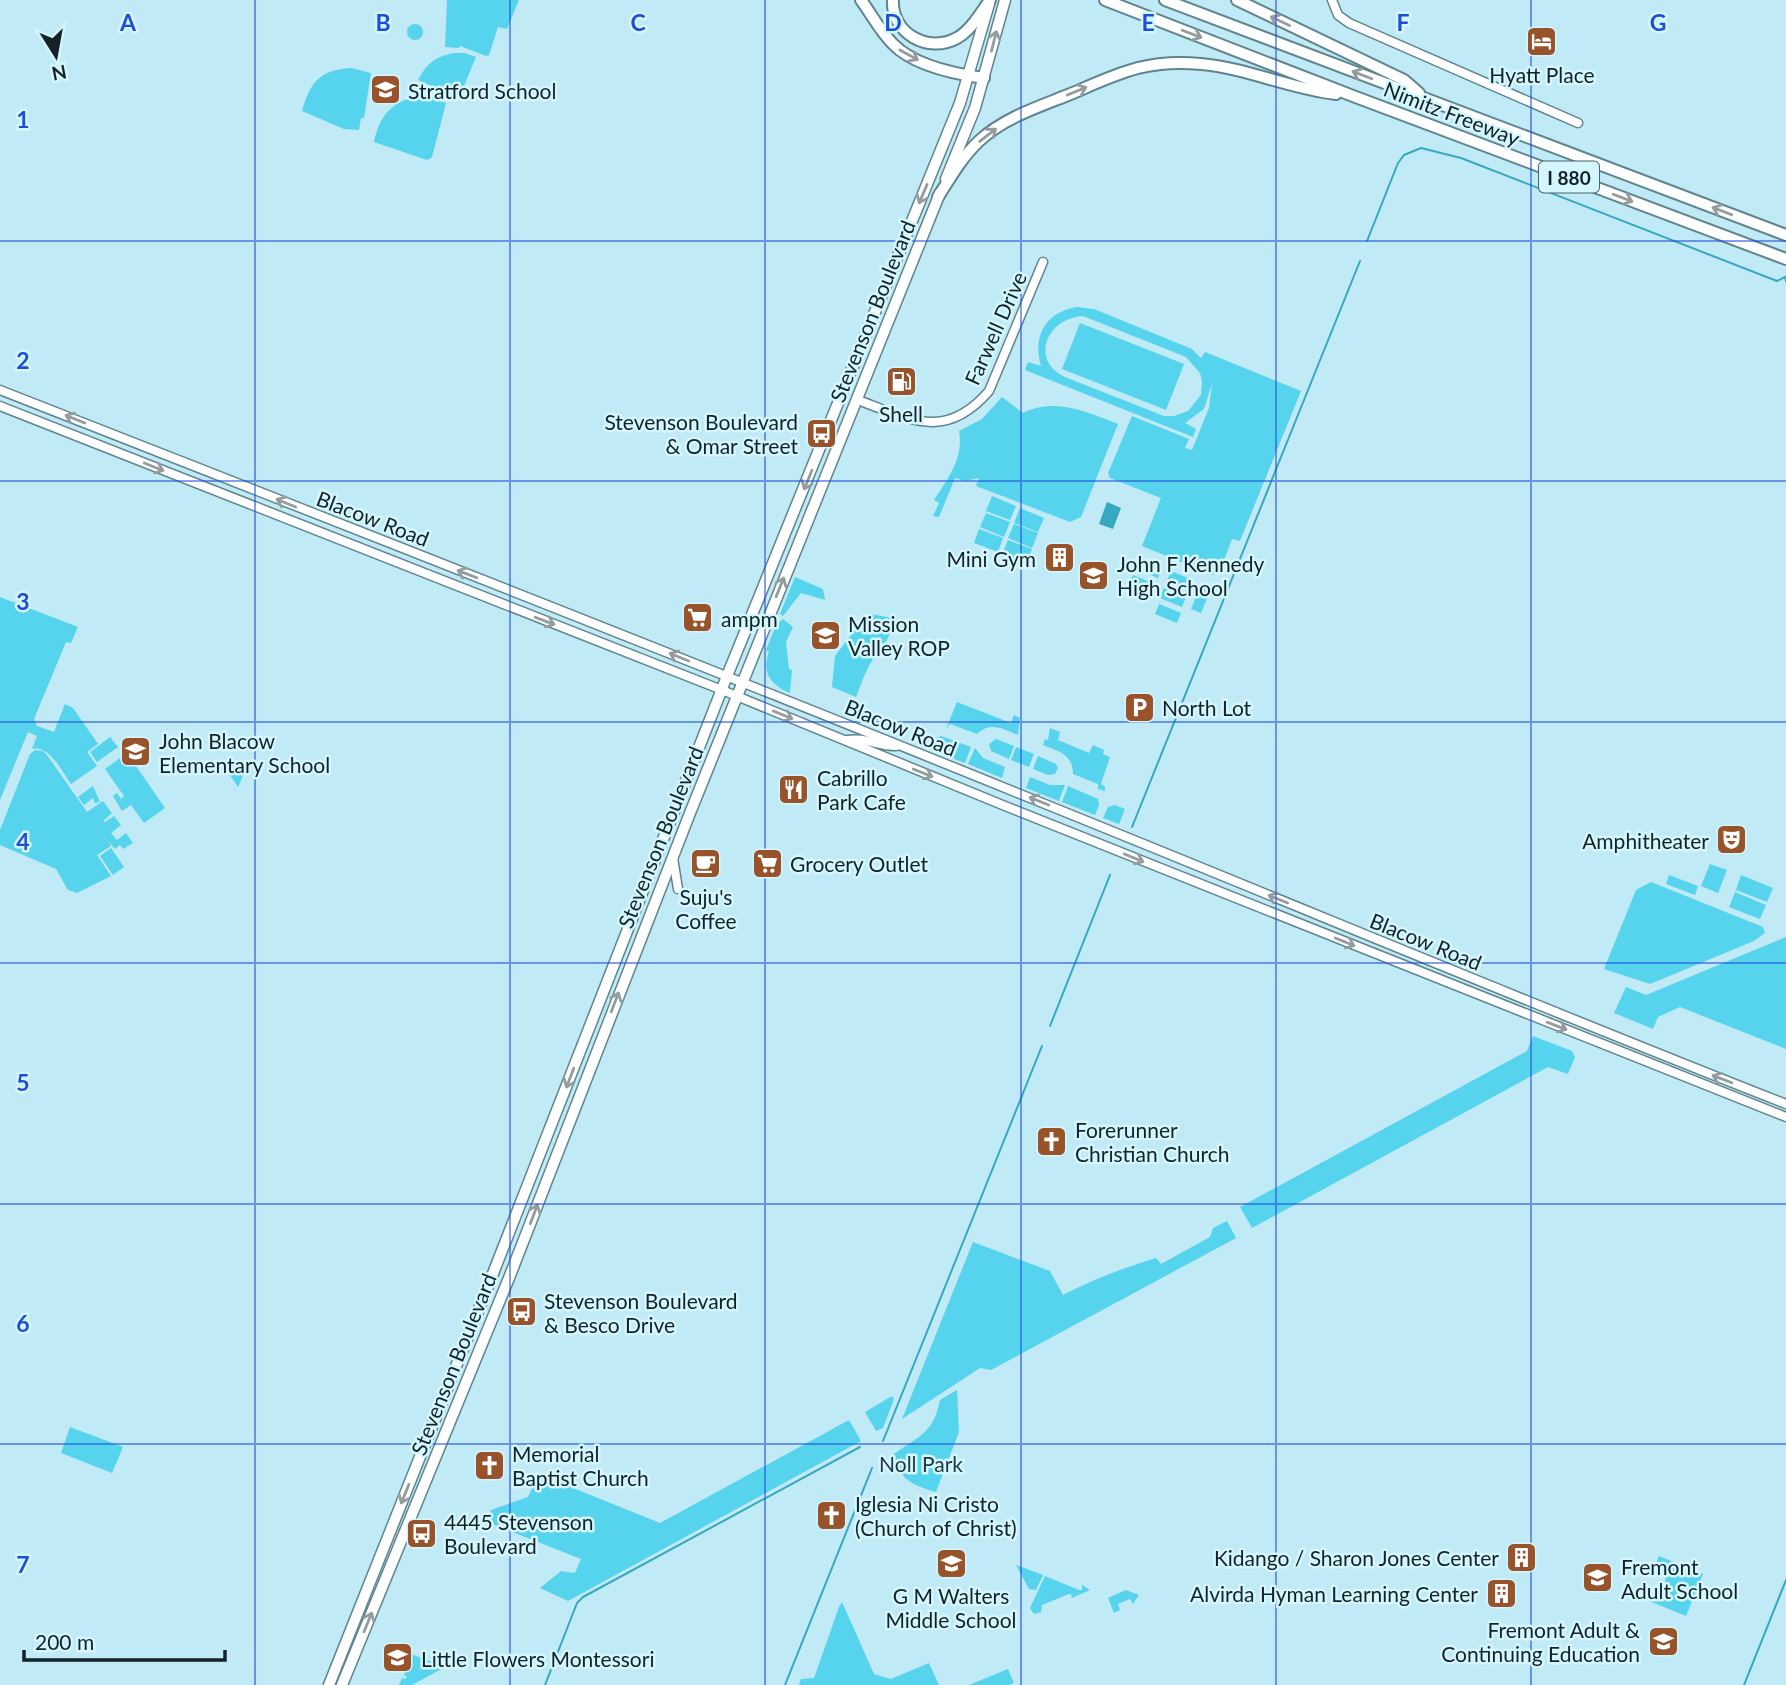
<svg xmlns="http://www.w3.org/2000/svg" width="1786" height="1685" viewBox="0 0 1786 1685" font-family="Lato,sans-serif">
<rect width="100%" height="100%" fill="#c0eaf5"/>
<g fill="#56d3ed" fill-rule="evenodd">
<polygon points="447,0 519,0 507,29 498,27 489,55 486,56 460,46 459,48 445,47"/>
<circle cx="415" cy="32" r="8"/>
<path d="M 455,53 L 465,53 L 476,57 L 460,96 L 456,97 L 418,80 C 427,63 436,56 455,53 Z"/>
<path d="M 351,68 L 371,73 L 364,118 L 361,118 L 359,130 L 344,129 L 302,111 C 310,82 320,70 351,68 Z"/>
<path d="M 422,96 L 446,103 L 432,157 L 427,160 L 374,142 C 379,115 394,99 422,96 Z"/>
<path d="M 1077,307 L 1094,309 L 1192,349 L 1201,358 L 1205,352 L 1301,391 L 1240,541 L 1232,539 L 1220,571 L 1213,575 L 1142,546 L 1161,498 L 1110,478 L 1108,473 L 1132,416 L 1189,439 L 1185,448 L 1192,450 L 1209,408 L 1212,384 L 1204,409 L 1185,423 L 1196,429 L 1193,437 L 1025,370 L 1028,362 L 1041,366 C 1032,336 1046,312 1077,307 ZM 1083,316 L 1186,357 L 1200,373 L 1202,381 L 1201,395 L 1188,411 L 1174,416 L 1164,416 L 1065,377 C 1029,360 1047,318 1083,316 Z"/>
<polygon points="1080,323 1184,364 1166,410 1062,369"/>
<path d="M 1002,397 L 1023,413 C 1056,397 1087,412 1118,424 L 1081,517 L 1070,522 L 976,486 L 979,478 L 965,481 L 955,478 L 939,517 L 933,516 L 939,503 L 934,500 C 948,479 964,458 959,431 L 982,419 Z"/>
<polygon points="992,496 1016,506 1010,520 986,511"/>
<polygon points="1020,508 1044,518 1038,532 1014,523"/>
<polygon points="986,513 1010,522 1004,537 980,527"/>
<polygon points="1014,524 1038,533 1032,548 1008,538"/>
<polygon points="979,529 1003,538 998,552 974,543"/>
<polygon points="1008,540 1032,549 1026,564 1002,554"/>
<polygon points="1140,559 1162,567 1158,578 1136,569"/>
<polygon points="1171,571 1193,580 1189,590 1167,581"/>
<polygon points="1133,575 1155,584 1151,594 1129,585"/>
<polygon points="795,577 823,589 825,600 801,593 783,616 780,614"/>
<polygon points="1200,587 1210,591 1201,613 1191,609"/>
<polygon points="1164,588 1186,597 1182,607 1160,598"/>
<path d="M 0,597 L 78,627 L 71,643 L 66,642 L 34,719 L 37,726 L 54,732 L 65,704 L 73,708 L 98,744 L 87,752 L 97,766 L 71,784 C 62,772 50,745 32,749 L 37,736 L 28,732 L 0,800 Z"/>
<polygon points="1159,604 1181,613 1177,623 1155,614"/>
<path d="M 870,614 L 893,618 C 890,642 885,641 873,659 C 866,670 861,684 856,697 L 832,687 L 835,656 L 865,617 Z"/>
<path d="M 783,619 L 793,627 L 786,642 L 789,669 L 792,670 L 790,693 C 771,685 761,673 769,652 L 766,650 L 776,625 Z"/>
<path d="M 957,702 L 1011,723 L 1014,715 L 1020,718 L 1018,735 C 1003,729 991,721 977,734 L 950,724 L 946,729 Z"/>
<path d="M 1050,728 L 1060,732 L 1058,740 L 1089,753 L 1093,745 L 1104,750 L 1103,754 L 1110,757 L 1101,784 L 1105,787 L 1105,791 L 1098,789 L 1098,784 L 1073,774 C 1073,754 1058,751 1043,745 L 1045,739 L 1048,740 Z"/>
<polygon points="941,736 971,747 965,763 931,750 936,738"/>
<polygon points="110,737 118,747 97,762 90,752"/>
<polygon points="996,739 1014,746 1009,759 991,751 989,744"/>
<polygon points="1016,747 1034,754 1029,767 1011,760"/>
<polygon points="975,748 983,758 1005,767 1002,778 968,764"/>
<polygon points="35,750 43,751 47,755 87,812 103,801 112,813 103,821 105,822 114,816 121,825 111,833 117,840 126,833 133,843 123,849 120,845 115,849 108,841 111,846 97,855 111,876 77,893 68,890 56,869 0,845 0,830 30,754"/>
<polygon points="127,753 165,808 144,823 131,805 122,811 113,796 117,793 121,799 124,796 105,769"/>
<polygon points="1038,756 1056,764 1058,768 1055,774 1048,775 1033,769"/>
<polygon points="239,763 245,771 238,787 227,771"/>
<polygon points="1030,777 1050,785 1065,785 1059,801 1026,788"/>
<polygon points="93,786 100,802 95,803 93,798 84,805 78,797"/>
<polygon points="1068,786 1098,799 1099,805 1095,815 1062,802"/>
<polygon points="1115,805 1125,809 1119,824 1103,818 1108,807"/>
<polygon points="111,848 124,867 113,875 100,856"/>
<polygon points="1710,864 1727,870 1718,893 1701,886"/>
<polygon points="1669,875 1698,886 1695,895 1666,884"/>
<polygon points="1741,875 1773,888 1767,902 1736,890"/>
<polygon points="1651,882 1763,927 1765,933 1754,941 1650,984 1604,969 1636,890"/>
<polygon points="1735,892 1766,905 1760,919 1729,907"/>
<polygon points="1786,937 1786,1049 1680,1007 1658,1017 1653,1029 1614,1013 1626,987 1646,995"/>
<polygon points="1533,1036 1572,1051 1575,1057 1568,1074 1548,1067 1252,1228 1240,1207 1527,1051"/>
<path d="M 1227,1221 L 1236,1238 L 991,1370 L 980,1368 L 902,1419 L 973,1242 L 1050,1271 L 1063,1295 C 1093,1279 1124,1268 1156,1258 L 1161,1264 L 1210,1237 L 1213,1228 Z"/>
<path d="M 957,1390 L 959,1432 L 936,1492 C 909,1484 904,1480 890,1457 C 917,1436 933,1436 940,1400 Z"/>
<polygon points="892,1396 894,1399 883,1428 876,1431 865,1412"/>
<polygon points="849,1420 861,1441 568,1601 540,1588 561,1571 575,1573 581,1559 487,1522 491,1510 528,1497 538,1474 660,1523"/>
<polygon points="70,1427 123,1447 112,1473 61,1453"/>
<polygon points="1659,1556 1703,1574 1686,1616 1642,1598 1646,1590 1659,1592 1665,1584 1666,1572 1655,1565"/>
<polygon points="1016,1565 1043,1575 1036,1590 1029,1589"/>
<polygon points="1045,1576 1079,1590 1082,1590 1082,1585 1090,1590 1072,1598 1071,1594 1069,1594 1042,1605 1041,1612 1034,1614 1030,1608"/>
<polygon points="1126,1590 1139,1595 1133,1604 1130,1599 1118,1604 1120,1610 1114,1613 1108,1598"/>
<polygon points="842,1602 874,1674 891,1679 929,1663 939,1685 799,1685 801,1679 814,1678 839,1607"/>
<polygon points="411,1654 445,1667 412,1685 399,1685 402,1678 405,1679 407,1677 404,1675"/>
<polygon points="1008,1669 1014,1683 1009,1685 969,1685"/>
</g>
<polygon fill="#37a8bf" points="1107,502 1121,508 1113,529 1099,524"/>
<g fill="none" stroke-linecap="round" stroke-linejoin="round">
<g stroke="#37a8bf" stroke-width="2">
<polyline points="1367,241 1398,163 1404,155 1421,148 1461,158 1777,281 1785,277 1786,281"/>
<polyline points="1132,827 1360,261"/>
<polyline points="1050,1026 1110,875"/>
<polyline points="883,1441 1042,1046"/>
<polyline points="545,1685 577,1603 583,1597 860,1447"/>
<polyline points="785,1685 872,1468"/>
<polyline points="1744,1685 1786,1580"/>
</g>
<defs>
<g id="secondary">
<polyline points="1332,0 1338,15 1349,23 1578,123"/>
<path d="M 0,390 C 339,523 678,655 1015,792 C 1272,895 1528,1003 1786,1104"/>
<path d="M 858,400 C 911,420 946,441 989,391 L 1043,262"/>
<polyline points="0,406 722,690 1005,806 1786,1117"/>
<path d="M 847,740 C 866,737 877,746 896,746"/>
<polyline points="673,858 678,889"/>
</g>
<g id="primary">
<polyline points="946,179 975,108 1005,0"/>
<polyline points="329,1685 494,1271 727,676 960,103 989,4"/>
<polyline points="342,1685 509,1278 690,813 940,193"/>
</g>
<g id="highway">
<path d="M 861,0 C 872,15 880,31 893,44 C 914,66 955,74 984,78"/>
<path d="M 893,0 C 891,33 928,54 957,38 C 971,30 980,14 990,0"/>
<polyline points="1105,0 1353,96 1786,259"/>
<polyline points="1165,0 1786,235"/>
<polyline points="1237,0 1404,80 1419,93"/>
<path d="M 938,197 C 950,178 962,157 979,141 C 1005,117 1041,106 1073,93 C 1094,84 1115,74 1138,68 C 1158,63 1180,62 1201,64 C 1247,68 1290,89 1336,94"/>
</g>
</defs>
<use href="#secondary" stroke="#5e858f" stroke-width="11"/>
<use href="#primary" stroke="#5e858f" stroke-width="13"/>
<use href="#highway" stroke="#5e858f" stroke-width="14"/>
<use href="#secondary" stroke="#fff" stroke-width="8"/>
<use href="#primary" stroke="#fff" stroke-width="10"/>
<use href="#highway" stroke="#fff" stroke-width="10"/>
</g>
<defs><path id="oneway-shaft" d="M-6 0H5M1.5-3L5.5 0L1.5 3" fill="none" stroke-width="1.6" stroke-linecap="round" stroke-linejoin="round" transform="scale(1.75)"/></defs>
<g stroke="#949c9d">
<use href="#oneway-shaft" transform="translate(1280 21) rotate(-155)"/>
<use href="#oneway-shaft" transform="translate(1192 34) rotate(21)"/>
<use href="#oneway-shaft" transform="translate(994 41) rotate(-76)"/>
<use href="#oneway-shaft" transform="translate(909 55) rotate(29)"/>
<use href="#oneway-shaft" transform="translate(1362 75) rotate(-159)"/>
<use href="#oneway-shaft" transform="translate(1077 91) rotate(-22)"/>
<use href="#oneway-shaft" transform="translate(988 135) rotate(-38)"/>
<use href="#oneway-shaft" transform="translate(923 194) rotate(113)"/>
<use href="#oneway-shaft" transform="translate(1623 198) rotate(21)"/>
<use href="#oneway-shaft" transform="translate(1722 211) rotate(-159)"/>
<use href="#oneway-shaft" transform="translate(75 419) rotate(-158)"/>
<use href="#oneway-shaft" transform="translate(154 467) rotate(22)"/>
<use href="#oneway-shaft" transform="translate(808 480) rotate(112)"/>
<use href="#oneway-shaft" transform="translate(286 503) rotate(-158)"/>
<use href="#oneway-shaft" transform="translate(467 574) rotate(-159)"/>
<use href="#oneway-shaft" transform="translate(780 587) rotate(-68)"/>
<use href="#oneway-shaft" transform="translate(545 621) rotate(21)"/>
<use href="#oneway-shaft" transform="translate(679 657) rotate(-158)"/>
<use href="#oneway-shaft" transform="translate(783 715) rotate(22)"/>
<use href="#oneway-shaft" transform="translate(923 773) rotate(22)"/>
<use href="#oneway-shaft" transform="translate(1039 801) rotate(-158)"/>
<use href="#oneway-shaft" transform="translate(1134 858) rotate(22)"/>
<use href="#oneway-shaft" transform="translate(1278 899) rotate(-158)"/>
<use href="#oneway-shaft" transform="translate(1345 942) rotate(22)"/>
<use href="#oneway-shaft" transform="translate(615 1002) rotate(-69)"/>
<use href="#oneway-shaft" transform="translate(1557 1026) rotate(21)"/>
<use href="#oneway-shaft" transform="translate(570 1078) rotate(111)"/>
<use href="#oneway-shaft" transform="translate(1722 1079) rotate(-159)"/>
<use href="#oneway-shaft" transform="translate(534 1214) rotate(-69)"/>
<use href="#oneway-shaft" transform="translate(405 1494) rotate(112)"/>
<use href="#oneway-shaft" transform="translate(368 1622) rotate(-68)"/>
</g>
<path fill="none" stroke="#1d4ed8" stroke-width="2" stroke-opacity="0.55" d="M 255,0 L 255,1685M 510,0 L 510,1685M 765,0 L 765,1685M 1021,0 L 1021,1685M 1276,0 L 1276,1685M 1531,0 L 1531,1685M 0,241 L 1786,241M 0,481 L 1786,481M 0,722 L 1786,722M 0,963 L 1786,963M 0,1204 L 1786,1204M 0,1444 L 1786,1444"/>
<defs>
<symbol id="hotel-square" viewBox="-11 -11 22 22"><rect x="-9" y="-9" width="18" height="18" rx="4" fill="#99532a" stroke="#d4f6fe"/><path d="M-6-4.5h1.5V1H6V5H4.5V3h-9V5H-6ZM-4 0a1.8 1.8 0 1 1 3.6 0ZM.5 0V-2.5h3Q6-2.5 6 0Z" fill="#fff"/></symbol>
<symbol id="school-square" viewBox="-11 -11 22 22"><rect x="-9" y="-9" width="18" height="18" rx="4" fill="#99532a" stroke="#d4f6fe"/><path d="M0-5L7-2L0 1L-7-2ZM-4 1L0 2.5L4 1V4Q0 6-4 4Z" fill="#fff"/></symbol>
<symbol id="fuel-square" viewBox="-11 -11 22 22"><rect x="-9" y="-9" width="18" height="18" rx="4" fill="#99532a" stroke="#d4f6fe"/><path d="M-5.5-6h7V0h2V4h1.3V-2.5L3-4.5l.8-.8L6-3V5H2.5V1h-1V6h-7ZM-4.2-4.7v3.2H.2V-4.7Z" fill="#fff"/></symbol>
<symbol id="bus-square" viewBox="-11 -11 22 22"><rect x="-9" y="-9" width="18" height="18" rx="4" fill="#99532a" stroke="#d4f6fe"/><path d="M-5-6H5V4H4V6H2V4H-2V6H-4V4H-5ZM-3.5-4V0h7V-4ZM-3.5 1.2v1.5H-2V1.2ZM2 1.2v1.5H3.5V1.2Z" fill="#fff"/></symbol>
<symbol id="building-square" viewBox="-11 -11 22 22"><rect x="-9" y="-9" width="18" height="18" rx="4" fill="#99532a" stroke="#d4f6fe"/><path d="M-4-6H4V6H1V3H-1V6H-4ZM-2.5-4.3h1.7v1.8h-1.7ZM.8-4.3h1.7v1.8H.8ZM-2.5-1h1.7V.8h-1.7ZM.8-1h1.7V.8H.8Z" fill="#fff"/></symbol>
<symbol id="supermarket-square" viewBox="-11 -11 22 22"><rect x="-9" y="-9" width="18" height="18" rx="4" fill="#99532a" stroke="#d4f6fe"/><path d="M-6-5.5h2.5l.6 2H6L4.5 2H-2.5L-4.4-4H-6ZM-1.5 3.2a1.3 1.3 0 1 0 .1 0ZM3 3.2a1.3 1.3 0 1 0 .1 0Z" fill="#fff"/></symbol>
<symbol id="university-square" viewBox="-11 -11 22 22"><rect x="-9" y="-9" width="18" height="18" rx="4" fill="#99532a" stroke="#d4f6fe"/><path d="M0-5L7-2L0 1L-7-2ZM-4 1L0 2.5L4 1V4Q0 6-4 4Z" fill="#fff"/></symbol>
<symbol id="parking-square" viewBox="-11 -11 22 22"><rect x="-9" y="-9" width="18" height="18" rx="4" fill="#99532a" stroke="#d4f6fe"/><path d="M-3.5-5.5H1a3.5 3.5 0 0 1 0 7H-1V5.5H-3.5ZM-1-3.4V-.6H.8a1.4 1.4 0 0 0 0-2.8Z" fill="#fff"/></symbol>
<symbol id="restaurant-square" viewBox="-11 -11 22 22"><rect x="-9" y="-9" width="18" height="18" rx="4" fill="#99532a" stroke="#d4f6fe"/><path d="M-5-6h1v4h1v-4h1v4h1v-4h1v5L-1.5 .5V6h-2V.5L-5-1ZM5-6V6H3V1.5H1.5Q1.5-4 5-6Z" fill="#fff"/></symbol>
<symbol id="theatre-square" viewBox="-11 -11 22 22"><rect x="-9" y="-9" width="18" height="18" rx="4" fill="#99532a" stroke="#d4f6fe"/><path d="M-5-5.5Q0-4 5-5.5V0Q5 5 0 6Q-5 5-5 0ZM-3.3-2.5H-1v1.5H-3.3ZM1-2.5H3.3v1.5H1ZM-2.8 1Q0 5.5 2.8 1Z" fill="#fff"/></symbol>
<symbol id="cafe-square" viewBox="-11 -11 22 22"><rect x="-9" y="-9" width="18" height="18" rx="4" fill="#99532a" stroke="#d4f6fe"/><path d="M-5.5-4.5H6V0H3Q3 3.5 0 3.5H-2.5Q-5.5 3.5-5.5 0ZM3-3.2v2h1.7v-2ZM-6 4.5H4V6H-6Z" fill="#fff"/></symbol>
<symbol id="church-square" viewBox="-11 -11 22 22"><rect x="-9" y="-9" width="18" height="18" rx="4" fill="#99532a" stroke="#d4f6fe"/><path d="M-1.2-6h2.4v3.5h3.3v2.4h-3.3V6h-2.4V-.1h-3.3v-2.4h3.3Z" fill="#fff"/></symbol>
</defs>
<g fill-rule="evenodd">
<use href="#hotel-square" x="1524" y="24" width="35" height="35"/>
<use href="#school-square" x="368" y="72" width="35" height="35"/>
<use href="#fuel-square" x="884" y="364" width="35" height="35"/>
<use href="#bus-square" x="804" y="416" width="35" height="35"/>
<use href="#building-square" x="1042" y="540" width="35" height="35"/>
<use href="#school-square" x="1076" y="558" width="35" height="35"/>
<use href="#supermarket-square" x="680" y="600" width="35" height="35"/>
<use href="#university-square" x="808" y="618" width="35" height="35"/>
<use href="#parking-square" x="1122" y="690" width="35" height="35"/>
<use href="#school-square" x="118" y="734" width="35" height="35"/>
<use href="#restaurant-square" x="776" y="772" width="35" height="35"/>
<use href="#theatre-square" x="1714" y="822" width="35" height="35"/>
<use href="#supermarket-square" x="750" y="846" width="35" height="35"/>
<use href="#cafe-square" x="688" y="846" width="35" height="35"/>
<use href="#church-square" x="1034" y="1124" width="35" height="35"/>
<use href="#bus-square" x="504" y="1294" width="35" height="35"/>
<use href="#church-square" x="472" y="1448" width="35" height="35"/>
<use href="#church-square" x="814" y="1498" width="35" height="35"/>
<use href="#bus-square" x="404" y="1516" width="35" height="35"/>
<use href="#building-square" x="1504" y="1540" width="35" height="35"/>
<use href="#school-square" x="934" y="1546" width="35" height="35"/>
<use href="#school-square" x="1580" y="1560" width="35" height="35"/>
<use href="#building-square" x="1484" y="1576" width="35" height="35"/>
<use href="#university-square" x="1646" y="1624" width="35" height="35"/>
<use href="#school-square" x="380" y="1640" width="35" height="35"/>
</g>
<g text-anchor="middle" dominant-baseline="central" stroke-width="5" stroke-linejoin="round" paint-order="stroke">
<rect fill="#d4f6fe" stroke="#4c6267" stroke-width="2" x="1539" y="161.5" width="60" height="31" rx="5"/>
<g font-size="19" font-weight="bold" fill="#122226">
<text x="1569" y="177">I 880</text>
</g>
<g font-size="21" fill="#122226" stroke="#d4f6fe" text-anchor="start">
<text x="1542" y="74" text-anchor="middle">Hyatt Place</text>
<text x="408" y="90">Stratford School</text>
<text x="901" y="413" text-anchor="middle">Shell</text>
<text x="798" y="421" text-anchor="end">Stevenson Boulevard<tspan x="798" dy="24">&amp; Omar Street</tspan></text>
<text x="1036" y="558" text-anchor="end">Mini Gym</text>
<text x="1117" y="563">John F Kennedy<tspan x="1117" dy="24">High School</tspan></text>
<text x="721" y="618">ampm</text>
<text x="848" y="623">Mission<tspan x="848" dy="24">Valley ROP</tspan></text>
<text x="1162" y="707">North Lot</text>
<text x="159" y="740">John Blacow<tspan x="159" dy="24">Elementary School</tspan></text>
<text x="817" y="777">Cabrillo<tspan x="817" dy="24">Park Cafe</tspan></text>
<text x="1709" y="840" text-anchor="end">Amphitheater</text>
<text x="790" y="863">Grocery Outlet</text>
<text x="706" y="896" text-anchor="middle">Suju's<tspan x="706" dy="24">Coffee</tspan></text>
<text x="1075" y="1129">Forerunner<tspan x="1075" dy="24">Christian Church</tspan></text>
<text x="544" y="1300">Stevenson Boulevard<tspan x="544" dy="24">&amp; Besco Drive</tspan></text>
<text x="512" y="1453">Memorial<tspan x="512" dy="24">Baptist Church</tspan></text>
<text x="855" y="1503">Iglesia Ni Cristo<tspan x="855" dy="24">(Church of Christ)</tspan></text>
<text x="444" y="1521">4445 Stevenson<tspan x="444" dy="24">Boulevard</tspan></text>
<text x="1499" y="1557" text-anchor="end">Kidango / Sharon Jones Center</text>
<text x="1621" y="1566">Fremont<tspan x="1621" dy="24">Adult School</tspan></text>
<text x="1478" y="1593" text-anchor="end">Alvirda Hyman Learning Center</text>
<text x="951" y="1595" text-anchor="middle">G M Walters<tspan x="951" dy="24">Middle School</tspan></text>
<text x="1640" y="1629" text-anchor="end">Fremont Adult &amp;<tspan x="1640" dy="24">Continuing Education</tspan></text>
<text x="421" y="1658">Little Flowers Montessori</text>
</g>
<g font-size="21" fill="#122226" stroke="#d4f6fe">
<text transform="translate(1452 113) rotate(21)">Nimitz Freeway</text>
<text transform="translate(872 311) rotate(-68)">Stevenson Boulevard</text>
<text transform="translate(995 328) rotate(-66)">Farwell Drive</text>
<text transform="translate(373 518) rotate(21)">Blacow Road</text>
<text transform="translate(901 727) rotate(22)">Blacow Road</text>
<text transform="translate(660 837) rotate(-68)">Stevenson Boulevard</text>
<text transform="translate(1426 941) rotate(22)">Blacow Road</text>
<text transform="translate(453 1364) rotate(-68)">Stevenson Boulevard</text>
</g>
<g font-size="21" fill="#213a40" stroke="#d4f6fe">
<text x="921" y="1463">Noll Park</text>
</g>
</g>
<g font-size="23" text-anchor="middle" font-weight="bold" fill="#1d4ed8" stroke="#d4f6fe" stroke-width="5" stroke-linejoin="round" paint-order="stroke">
<text x="128" y="31">A</text>
<text x="383" y="31">B</text>
<text x="638" y="31">C</text>
<text x="893" y="31">D</text>
<text x="1148" y="31">E</text>
<text x="1403" y="31">F</text>
<text x="1658" y="31">G</text>
<text x="23" y="128">1</text>
<text x="23" y="369">2</text>
<text x="23" y="610">3</text>
<text x="23" y="850">4</text>
<text x="23" y="1091">5</text>
<text x="23" y="1332">6</text>
<text x="23" y="1573">7</text>
</g>
<g transform="translate(56 56) rotate(169)" stroke="#d4f6fe" stroke-width="5" paint-order="stroke">
<path d="M0-5L12 26L0 18L-12 26Z" fill="#122226"/>
<text y="-10" font-size="19" font-weight="bold" text-anchor="middle" fill="#122226">N</text>
</g>
<path d="M24 1650v10h201v-10" fill="none" stroke="#122226" stroke-width="3.5"/>
<text x="35" y="1650" font-size="21" fill="#122226" stroke="#d4f6fe" stroke-width="5" paint-order="stroke">200 m</text>
</svg>
